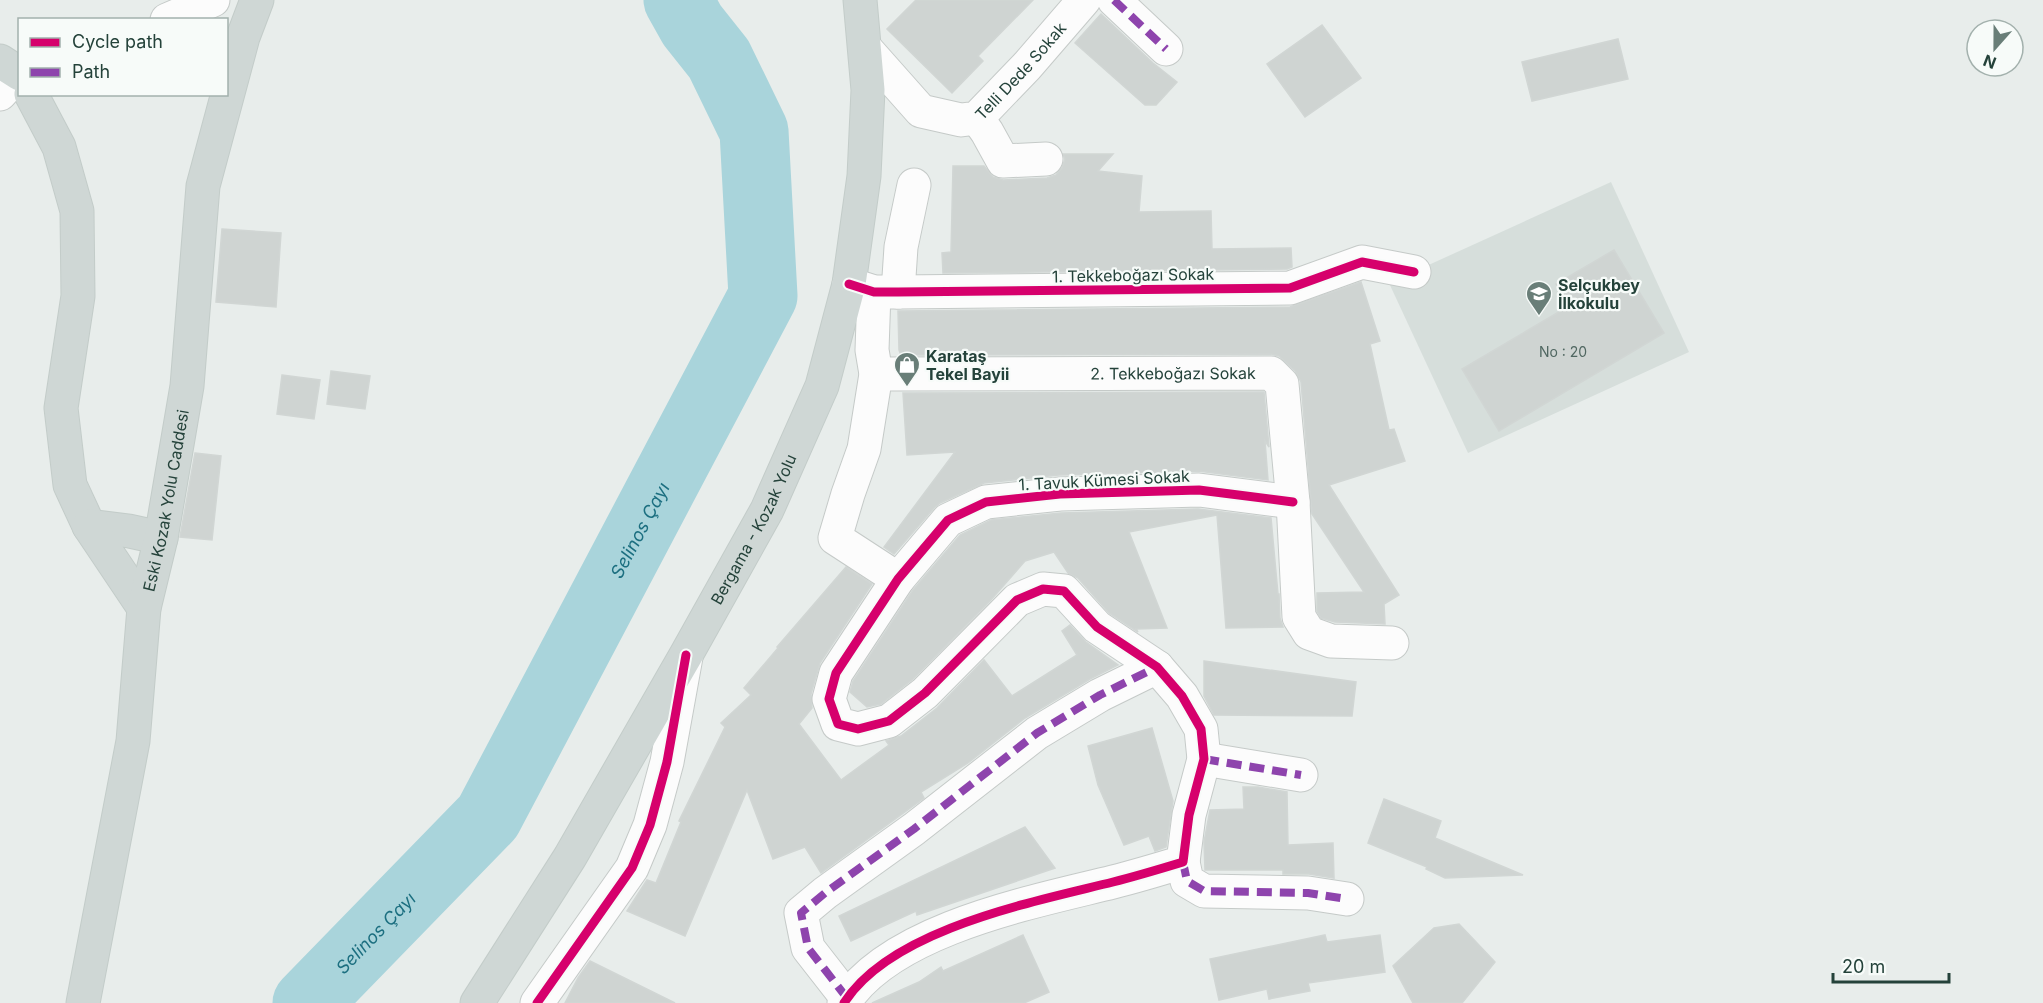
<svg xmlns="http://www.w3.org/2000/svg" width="2043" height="1003" viewBox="0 0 2043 1003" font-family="Inter,sans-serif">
<rect width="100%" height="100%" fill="#e8edeb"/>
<polygon fill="#d6dedb" points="1611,182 1689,352 1468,453 1389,283"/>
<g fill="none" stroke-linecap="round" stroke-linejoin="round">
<path stroke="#a9d4db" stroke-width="69" id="s1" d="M 307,1003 L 488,817 L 763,296 L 754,131 L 719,59 L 692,25 L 678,0"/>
</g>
<g fill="#cfd4d2" stroke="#d1d6d4" stroke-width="1.5">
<polygon points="916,0 1033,0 978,56 983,61 952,93 887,29"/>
<polygon points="1101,14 1153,63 1177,82 1156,105 1145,105 1075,43"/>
<polygon points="1322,25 1361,78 1305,117 1267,64"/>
<polygon points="1618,39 1628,79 1532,101 1522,62"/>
<polygon points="1063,154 1113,154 1098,171 1142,176 1139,212 1211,211 1212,249 1291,248 1292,267 1287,269 943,273 942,253 951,252 953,166 984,166 993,177 1003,180 1047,178 1056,175 1062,168 1065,159"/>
<polygon points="222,229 281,233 276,307 216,302"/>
<polygon points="1614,250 1664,333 1499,431 1462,369 1569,306 1556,284"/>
<polygon points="1361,282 1380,341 1370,344 1389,430 1394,429 1405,461 1329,485 1399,595 1384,604 1385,624 1335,622 1321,618 1317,611 1317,593 1364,592 1312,514 1301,382 1295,371 1279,356 1271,354 901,355 899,350 898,311 1290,307"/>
<polygon points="331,371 370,376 365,409 327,404"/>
<polygon points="282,375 320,380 314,419 277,414"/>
<polygon points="1264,392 1269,447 1265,441 1268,480 1198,471 1059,475 984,483 940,503 934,508 894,554 884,547 955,452 907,455 903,393"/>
<polygon points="195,453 221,456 212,540 180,537"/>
<polygon points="1198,509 1271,518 1278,594 1279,594 1280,618 1283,627 1226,628 1217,515 1129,532 1167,628 1136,629 1138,632 1109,613 1078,578 1068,573 1054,552 1025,561 990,601 913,679 881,704 867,707 850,692 853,681 913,590 960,535 991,520 1061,513"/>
<polygon points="846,567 872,584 820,663 811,694 812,708 799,724 841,780 889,745 886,741 901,736 937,708 984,660 1012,696 1077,655 1062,631 1070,625 1086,642 1118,665 1090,679 1025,718 968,763 921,792 924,798 821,873 805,847 773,859 747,790 685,936 627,911 647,880 656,883 681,822 679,821 725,727 721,723 751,695 744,688 778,648 777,647"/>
<polygon points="1204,661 1356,682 1352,716 1214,715 1204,696"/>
<polygon points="1152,728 1173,801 1166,847 1155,851 1149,836 1124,845 1098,785 1088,746"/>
<polygon points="1243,787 1258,787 1287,792 1288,845 1333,843 1334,878 1309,874 1283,874 1283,870 1205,870 1204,842 1210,810 1244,809"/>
<polygon points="1384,799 1441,821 1435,838 1523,875 1445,878 1426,869 1427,867 1368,843"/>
<polygon points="1025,827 1055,868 917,915 916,911 851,941 839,916"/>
<polygon points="1459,924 1495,962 1462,1003 1413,1003 1393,966 1434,928"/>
<polygon points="1023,935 1049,992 1024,1003 872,1003 919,982 941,967 943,971"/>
<polygon points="1325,935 1327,942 1380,935 1385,972 1308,983 1310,991 1269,999 1267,989 1219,1000 1210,959"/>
<polygon points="590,961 675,1003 565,1003 578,978"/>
</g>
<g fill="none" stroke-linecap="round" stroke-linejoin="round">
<defs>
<g id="minor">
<polyline points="1114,0 1166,49"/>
<polyline points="167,20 213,0"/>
<path id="s2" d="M 866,49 L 921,111 L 961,120 L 977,118 L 1027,66 L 1084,0"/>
<polyline points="0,94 20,72"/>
<polyline points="977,118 987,132 1003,161 1046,159"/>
<polyline points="849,284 874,292 898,292 1290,288 1362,262 1414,272"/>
<polyline points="874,292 872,350 876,374 864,449 848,494 835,538 898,579"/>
<polyline points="898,292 901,247 914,185"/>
<path id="s3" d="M 876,374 L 1271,373 L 1282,384 L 1293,502 L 1299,617 L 1309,633 L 1331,641 L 1392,643"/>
<polyline points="1204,759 1301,775"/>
<polyline points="1183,862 1187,881 1204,891 1308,893 1347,899"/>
<polyline points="847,998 808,948 801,913 825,893 914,829 1037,733 1100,695 1157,667"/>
<polyline points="537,1003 632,868 650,825 667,762 686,657"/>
<path d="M 844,1003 C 891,929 1033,902 1113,882 C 1137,876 1160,869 1183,862 L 1189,815 L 1204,759 L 1201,729 L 1182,696 L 1157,667 L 1097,627 L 1064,591 L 1043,589 L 1017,600 L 925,693 L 889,721 L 858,729 L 838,724 L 829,699 L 836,673 L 898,579 L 948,520 L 986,502 L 1060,494 L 1199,490 L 1293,502"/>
</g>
<g id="major">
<polyline points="0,61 20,74"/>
<polyline points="31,94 59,147 77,211 78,296 61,408 70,485 89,526 129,531 161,538"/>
<polyline points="89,526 144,608"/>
<path id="s4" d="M 83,1003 L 133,741 L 144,608 L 161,538 L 187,386 L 203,186 L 243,37 L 257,0"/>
<path id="s5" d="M 477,1003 L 570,857 L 686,655 L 767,510 L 822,386 L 849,284 L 864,176 L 868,90 L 860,0"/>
</g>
</defs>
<use href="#minor" stroke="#c5cac8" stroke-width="35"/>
<use href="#major" stroke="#c3ccc9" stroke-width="35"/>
<use href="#minor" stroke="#fcfcfc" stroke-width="33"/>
<use href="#major" stroke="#cfd7d5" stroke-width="33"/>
<g stroke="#8e44ad" stroke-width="8" stroke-dasharray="15 8" stroke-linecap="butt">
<polyline points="1114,0 1166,49"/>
<polyline points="1204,759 1301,775"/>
<polyline points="1183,862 1187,881 1204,891 1308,893 1347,899"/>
<polyline points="847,998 808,948 801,913 825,893 914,829 1037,733 1100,695 1157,667"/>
</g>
<defs>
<g id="cycleway">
<polyline points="849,284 874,292 898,292 1290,288 1362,262 1414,272"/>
<polyline points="537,1003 632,868 650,825 667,762 686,655"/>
<path d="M 844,1003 C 891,929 1033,902 1113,882 C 1137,876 1160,869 1183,862 L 1189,815 L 1204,759 L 1201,729 L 1182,696 L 1157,667 L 1097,627 L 1064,591 L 1043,589 L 1017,600 L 925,693 L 889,721 L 858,729 L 838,724 L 829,699 L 836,673 L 898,579 L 948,520 L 986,502 L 1060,494 L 1199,490 L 1293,502"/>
</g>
</defs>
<use href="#cycleway" stroke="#f7fbf9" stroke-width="13"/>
<use href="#cycleway" stroke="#d6006c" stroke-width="9"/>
</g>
<defs>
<symbol id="school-pin" viewBox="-11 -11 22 30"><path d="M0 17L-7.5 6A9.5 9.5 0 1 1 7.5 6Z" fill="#697e78" stroke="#f7fbf9"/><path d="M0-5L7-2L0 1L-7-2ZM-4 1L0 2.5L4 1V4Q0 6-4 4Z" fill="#fff"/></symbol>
<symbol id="shop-pin" viewBox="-11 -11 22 30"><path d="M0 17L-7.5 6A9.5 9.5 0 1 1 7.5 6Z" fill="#697e78" stroke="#f7fbf9"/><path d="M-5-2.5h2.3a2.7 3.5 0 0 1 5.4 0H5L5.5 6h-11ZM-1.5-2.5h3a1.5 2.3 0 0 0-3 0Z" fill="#fff"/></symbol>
</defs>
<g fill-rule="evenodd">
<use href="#school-pin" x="1524" y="279" width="30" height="40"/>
<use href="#shop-pin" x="892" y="350" width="30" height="40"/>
</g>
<g text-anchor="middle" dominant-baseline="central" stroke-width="4.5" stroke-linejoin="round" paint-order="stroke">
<g font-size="14" fill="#506761">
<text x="1563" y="351">No : 20</text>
</g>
<g font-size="16" fill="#24423a" stroke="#f7fbf9">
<text stroke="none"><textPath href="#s2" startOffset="204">Telli Dede Sokak</textPath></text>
<text transform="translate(1133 275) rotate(-1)">1. Tekkeboğazı Sokak</text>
<text stroke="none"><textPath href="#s3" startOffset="297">2. Tekkeboğazı Sokak</textPath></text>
<text transform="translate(1104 480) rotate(-3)">1. Tavuk Kümesi Sokak</text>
<text stroke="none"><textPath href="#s4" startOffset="510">Eski Kozak Yolu Caddesi</textPath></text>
<text stroke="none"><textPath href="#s5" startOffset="549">Bergama - Kozak Yolu</textPath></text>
</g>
<g font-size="16" font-weight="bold" fill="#24423a" stroke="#f7fbf9" text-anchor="start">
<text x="1558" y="285">Selçukbey<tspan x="1558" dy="18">İlkokulu</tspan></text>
<text x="926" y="356">Karataş<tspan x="926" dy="18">Tekel Bayii</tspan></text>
</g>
<g font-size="18" font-style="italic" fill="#1c6f80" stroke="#f7fbf9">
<text stroke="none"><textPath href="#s1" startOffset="584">Selinos Çayı</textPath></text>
<text stroke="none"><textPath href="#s1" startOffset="98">Selinos Çayı</textPath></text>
</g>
</g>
<rect x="18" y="18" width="210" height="78" fill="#f7fbf9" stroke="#a3b1ad" stroke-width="1.5"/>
<rect x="30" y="38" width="30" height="9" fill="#d6006c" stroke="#a3b1ad" stroke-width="1.5"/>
<text x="72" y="48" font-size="18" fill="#24423a">Cycle path</text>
<rect x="30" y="68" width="30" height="9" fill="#8e44ad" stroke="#a3b1ad" stroke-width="1.5"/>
<text x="72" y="78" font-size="18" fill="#24423a">Path</text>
<g transform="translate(1995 48) rotate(201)"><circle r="28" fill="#f7fbf9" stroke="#a3b1ad" stroke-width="1.5"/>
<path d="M0-4.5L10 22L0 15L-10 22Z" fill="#697e78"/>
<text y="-9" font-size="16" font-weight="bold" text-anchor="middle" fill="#24423a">N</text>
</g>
<path d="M1833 973v9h116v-9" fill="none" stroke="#24423a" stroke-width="3"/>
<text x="1842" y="973" font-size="18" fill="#24423a" stroke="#f7fbf9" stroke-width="4.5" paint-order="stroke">20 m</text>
</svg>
